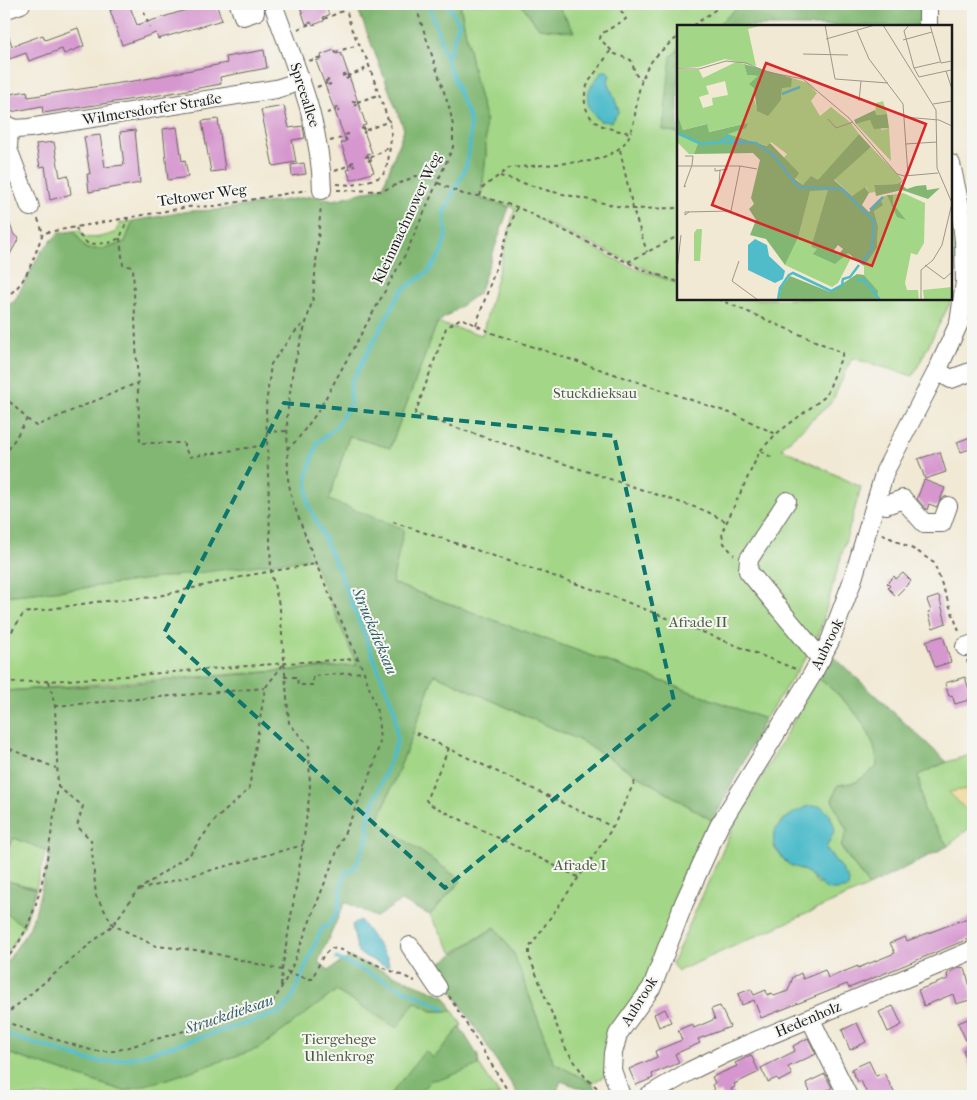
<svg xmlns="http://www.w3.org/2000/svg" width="977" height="1100" viewBox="0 0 977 1100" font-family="'IM FELL French Canon',serif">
<rect width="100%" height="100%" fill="#f6f6f2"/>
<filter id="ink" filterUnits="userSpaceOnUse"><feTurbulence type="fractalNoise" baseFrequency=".02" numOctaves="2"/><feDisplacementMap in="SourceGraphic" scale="10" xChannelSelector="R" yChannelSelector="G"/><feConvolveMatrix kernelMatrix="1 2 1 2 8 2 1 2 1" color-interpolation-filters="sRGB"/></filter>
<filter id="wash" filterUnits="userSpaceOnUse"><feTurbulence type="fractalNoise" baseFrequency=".0096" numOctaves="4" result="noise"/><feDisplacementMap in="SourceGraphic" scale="20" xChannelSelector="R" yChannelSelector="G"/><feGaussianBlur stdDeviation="1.12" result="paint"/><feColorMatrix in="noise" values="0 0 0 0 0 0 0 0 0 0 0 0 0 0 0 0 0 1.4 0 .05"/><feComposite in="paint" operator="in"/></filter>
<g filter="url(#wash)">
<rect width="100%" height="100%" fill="#f1e9d4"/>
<g fill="#a3d686" stroke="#607951" fill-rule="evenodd">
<path d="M 460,4 L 521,4 L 539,28 L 574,31 L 557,4 L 742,4 L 716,26 L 678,26 L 678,50 L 663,129 L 678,133 L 678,299 L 951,299 L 951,201 L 957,237 L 952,299 L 913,376 L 852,358 L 832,402 L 781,448 L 861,487 L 819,634 L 811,650 L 765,719 L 392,583 L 329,500 L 349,436 L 390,448 L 437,323 L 482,335 L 515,208 L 481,199 L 486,155 L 485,118 L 476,84 ZM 536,218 L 675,283 L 676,283 L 627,265 Z"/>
<path d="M 133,221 L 125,242 L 105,249 L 86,249 L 74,231 L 80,230 L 85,237 C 94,239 106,236 115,233 L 120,223 Z"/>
<polygon points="318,556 358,665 4,691 4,596 83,588"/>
<polygon points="434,674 579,740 713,821 605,1076 592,1083 554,1063 514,954 495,927 453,953 430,915 461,881 378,821 411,739"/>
<path d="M 818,678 C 846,699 876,730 878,767 L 856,782 L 838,785 L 832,800 L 847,831 L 841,848 L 869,886 L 678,971 L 672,964 L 731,831 ZM 809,806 L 826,848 L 849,880 L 818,884 L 809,873 L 787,863 L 774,848 L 781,821 Z"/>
<polygon points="973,754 973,825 948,846 924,811 918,775 947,762"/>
<polygon points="14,838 46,850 36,888 4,880 4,854"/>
<polygon points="4,912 24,926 4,958"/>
<polygon points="336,991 397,1028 415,1002 432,1011 453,1011 462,1025 457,1032 500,1096 4,1096 4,1052 124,1091 260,1048"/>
</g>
<g fill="#82b773" stroke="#4f6a48">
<polygon points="356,4 460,4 476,84 485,118 486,155 481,199 509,207 479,293 437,323 390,448 349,436 329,500 404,529 392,583 765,719 713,821 579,740 434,674 411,739 378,821 461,880 430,915 401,901 376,917 345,902 318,962 329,970 349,957 445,996 453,1011 432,1011 415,1002 397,1028 336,991 260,1048 174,1077 124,1091 4,1052 4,966 29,929 36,910 50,852 14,838 4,854 4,691 111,685 357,665 312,558 83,588 4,596 4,305 14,302 42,250 59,233 74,231 86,249 105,249 125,242 133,221 189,211 218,210 314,196 334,200 383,187 404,129"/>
<polygon points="521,4 557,4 574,32 539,28"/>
<polygon points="742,4 921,4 923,26 716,26"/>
<polygon points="678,50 678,133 663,130 671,56"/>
<path d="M 834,657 L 947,762 L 918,775 L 924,811 L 948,846 L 869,886 L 841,847 L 847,831 L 832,800 L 838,785 L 856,782 L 877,767 C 877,730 846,699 818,678 Z"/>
<polygon points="4,880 36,889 24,926 4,912"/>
<polygon points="495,927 514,954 554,1063 592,1083 599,1095 561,1081 555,1096 519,1096 436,966"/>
<polygon points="460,1027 478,1056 479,1065 442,1079 431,1080 416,1096 389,1096 425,1051 434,1058"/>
</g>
<polygon fill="#eeda9e" stroke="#857b5d" points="973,788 973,810 968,812 949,792"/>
<g fill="#50bcca" stroke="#366c73">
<path d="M 603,71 L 607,71 L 610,76 L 608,81 L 619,111 L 611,122 L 600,121 C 580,101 586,90 603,71 Z"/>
<path d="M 809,806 L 821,806 L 830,815 L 835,829 L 826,848 L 849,880 L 848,888 C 820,894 827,886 808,873 C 802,868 793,868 787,863 C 784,861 782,857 780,854 C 760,831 790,813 809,806 Z"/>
<polygon points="360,920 387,957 389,964 387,967 358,953 352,925"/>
</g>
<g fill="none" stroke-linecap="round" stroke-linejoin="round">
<g stroke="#50bcca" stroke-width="4">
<polyline points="429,4 447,61"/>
<polyline points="336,958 444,1008"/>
<path d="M 4,1034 L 87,1060 L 105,1062 L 136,1057 L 279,1013 L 291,1001 L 321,930 C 346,915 337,897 344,874 L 355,867 L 368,837 L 368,818 L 397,742 L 395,711 L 338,569 L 308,503 L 307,477 L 317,443 L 336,427 L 350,404 L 351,383 L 401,291 L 428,272 L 441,253 L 446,235 L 444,212 L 466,167 L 470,144 L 470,121 L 447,61 L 459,22 L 447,4"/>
</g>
</g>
<g id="blocks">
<g fill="#d697cf">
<polygon points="109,4 129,4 137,25 206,4 216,4 222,20 158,39 156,33 122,45 110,10 112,10"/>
<polygon points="299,4 325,4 329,15 323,17 324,21 313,25 311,22 306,24"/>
<polygon points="5,25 12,46 43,35 45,40 78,28 84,46 64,54 62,49 29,61 26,53 4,61"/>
<polygon points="264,50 267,68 220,77 221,84 154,96 43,113 42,106 5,113 4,95 27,91 28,97 140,80 227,63 226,57"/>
<polygon points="334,50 336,54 341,53 366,125 362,126 372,153 367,154 374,172 351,180 347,170 350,169 341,143 346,141 316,61 322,59 321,55"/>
<polygon points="284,106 289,128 303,126 305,138 292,140 296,162 273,166 261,110"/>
<polygon points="218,119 225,170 211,172 202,121"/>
<polygon points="177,127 182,161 185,160 188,177 168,180 163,129"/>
<polygon points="135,130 140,183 89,192 87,174 90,174 84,137 100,135 105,167 124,165 120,132"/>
<polygon points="54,142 60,177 68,175 71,194 50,200 45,166 40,167 36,144"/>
<polygon points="304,163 306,174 292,176 291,165"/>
<polygon points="4,209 14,235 19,238 4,265"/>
<polygon points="973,436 973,448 961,452 957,442"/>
<polygon points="940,452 946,472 925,479 918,459"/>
<polygon points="924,480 945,488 937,507 929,504 927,510 917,499"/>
<polygon points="903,573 911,581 896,596 888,588 890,586 887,583 894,576 896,579"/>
<polygon points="939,596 946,623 933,628 928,612 931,611 927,600"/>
<polygon points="943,636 951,662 935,667 926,641"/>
<polygon points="965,677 972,699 955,704 952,695 949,696 945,683"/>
<polygon points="973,916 973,937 849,988 847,984 761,1018 754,1000 742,1005 738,994 751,989 754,995 766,990 767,995 772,993 774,996 788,991 793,977 801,973 803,979 825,970 828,978 858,966 858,968 895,953 890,943 905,937 907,941"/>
<polygon points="959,967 965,968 973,999 956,1004 953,994 924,1006 918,990 948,979 947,974"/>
<polygon points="720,1006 730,1027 698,1039 700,1043 675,1054 679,1063 652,1074 653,1078 636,1085 629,1069 657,1057 655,1051 682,1040 678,1030 692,1024 694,1028 715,1019 711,1009"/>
<polygon points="893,1006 902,1025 888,1032 879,1012"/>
<polygon points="665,1009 671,1022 659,1027 654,1014"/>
<polygon points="973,1017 973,1073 963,1050 969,1047 958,1023"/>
<polygon points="857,1023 866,1042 850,1050 842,1030"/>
<polygon points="808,1038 816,1054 788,1067 792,1075 779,1081 777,1078 768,1082 761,1068 795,1051 793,1046"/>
<polygon points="751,1055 759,1072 734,1084 735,1087 731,1089 735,1096 723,1096 721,1092 716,1094 712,1085 715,1083 712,1077 737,1066 735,1063"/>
<polygon points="869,1061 876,1076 884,1073 896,1096 868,1096 861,1081 858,1082 851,1069"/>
<polygon points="825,1074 832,1088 812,1096 806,1083"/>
</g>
</g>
</g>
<g filter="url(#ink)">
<use href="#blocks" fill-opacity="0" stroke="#67645c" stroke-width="1"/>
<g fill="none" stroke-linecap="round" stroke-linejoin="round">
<defs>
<g id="minor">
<polyline points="239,4 243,16 255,12"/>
<path d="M 273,4 C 295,66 321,123 322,190"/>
<polyline points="928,4 928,26"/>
<polyline points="4,10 21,4"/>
<polyline points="4,124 16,129 29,128 276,89 301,81"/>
<polyline points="9,127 8,149 30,207"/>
<polyline points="937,371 951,379 973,371"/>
<polyline points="787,501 749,559 748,571 821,659"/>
<polyline points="876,502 886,505 903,499 924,523 942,523 948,506"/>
<polyline points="965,647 973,644"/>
<polyline points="410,946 438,988"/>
<polyline points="810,1018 848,1096"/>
<polyline points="621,1096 612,1070 613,1053 618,1034 652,987 684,903 719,826 812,675 830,641 852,582 885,471 937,371 959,323 965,282 964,241 960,206 951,164"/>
<polyline points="648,1096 690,1071 727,1053 973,950"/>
</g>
</defs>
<use href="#minor" stroke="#67645c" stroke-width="20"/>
<g stroke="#67645c" stroke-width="2" stroke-dasharray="4 4" stroke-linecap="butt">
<polyline points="141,4 150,28"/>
<polyline points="617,4 626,19 601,34 600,39 615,54 631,60 636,75 642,80"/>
<polyline points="324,19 345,10"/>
<polyline points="693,26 723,4"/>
<polyline points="298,29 312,23"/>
<path d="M 610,51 C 604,61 597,70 590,80 C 580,96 584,119 603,126 C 612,130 622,131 630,133"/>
<polyline points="335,52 358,45"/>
<polyline points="309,61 321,57"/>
<polyline points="342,76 347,74 348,78 343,80"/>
<polyline points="347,76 362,71 369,65"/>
<polyline points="329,80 326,81 327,85 331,84"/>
<polyline points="317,87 327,83"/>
<polyline points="352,102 356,101 358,104 353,106"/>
<polyline points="357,102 378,95"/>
<polyline points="339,107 336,108 337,112 340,110"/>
<polyline points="327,113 336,110"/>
<polyline points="361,129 365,128 366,131 363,133"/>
<polyline points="366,130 390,121"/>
<polyline points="349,134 344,135 346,140 350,138"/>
<polyline points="330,141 345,137"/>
<polyline points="620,150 633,209 647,252"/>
<polyline points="365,157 369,156 371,160 367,161"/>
<polyline points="370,158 390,147"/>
<polyline points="354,162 351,163 352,167 355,165"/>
<polyline points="335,171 352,164"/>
<polyline points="500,176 549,191 617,206 633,209 678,208"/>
<polyline points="438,183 465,195 480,196 517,207 639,268 678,282"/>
<polyline points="337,184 353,185 378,178 383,175 388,162 392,131 367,60 351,28 345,4"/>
<polyline points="337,190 382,191 416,176 439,177"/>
<path d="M 480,196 L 482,188 L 509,168 L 591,161 C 649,146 626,113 646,70 C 652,58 667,45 678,37"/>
<polyline points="38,219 43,233"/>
<polyline points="76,228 80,236 88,244 109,243 120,238 128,218"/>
<polyline points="120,238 123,265 133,267 140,443 183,443 189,457 266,445"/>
<polyline points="628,262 678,236"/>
<path d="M 4,297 C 27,287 34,255 43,233 L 188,207 L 215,206 L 307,190"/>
<polyline points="718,299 843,353 826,396 776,434 760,451 722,532 723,542 734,555"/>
<polyline points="476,325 517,207"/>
<polyline points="4,396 27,419 4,457"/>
<polyline points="27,419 36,426 137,383"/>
<polyline points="266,432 286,431"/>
<polyline points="287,449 297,440 319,410 406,253 453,147 453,126 450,110 415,4"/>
<polyline points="761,451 774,459"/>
<polyline points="725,521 706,511 415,414 446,328 461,318 492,333 736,415 776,434"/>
<polyline points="393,522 604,593 798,670"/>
<polyline points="882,534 917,551 934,563 960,634"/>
<polyline points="4,634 12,631 24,613 95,602 154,597 250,575 315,564"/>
<polyline points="967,660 973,681"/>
<polyline points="284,677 297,677 298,685 313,685 313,676 364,672"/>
<polyline points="49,681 55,706 58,787"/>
<path d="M 4,683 C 122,679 240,664 358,659"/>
<polyline points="55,706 265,688"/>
<polyline points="416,733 613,827"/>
<polyline points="4,743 10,749 56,768"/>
<polyline points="449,748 426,800 429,804 578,877"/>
<polyline points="139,890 303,845"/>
<path d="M 4,961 C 43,923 50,839 58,787 L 83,806 L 77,826 L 91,840 L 96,896 L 113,925 L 156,946 L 204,951 L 282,970 L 308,979 L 312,979 L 323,956 L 331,948 L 342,950 L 415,981"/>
<polyline points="281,986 282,970 303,845 310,790 309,746 289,723 280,609 271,572 266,406 271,364 293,334 305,322"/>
<polyline points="449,996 511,1096"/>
<polyline points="4,1016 113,925 137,891 190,854 214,821 249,789 265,688 285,662"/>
<polyline points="4,1021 38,1034 94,1051 115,1051 226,1019 275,999 290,972 341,841 372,771 380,742 378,714 364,672 316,564 292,500 288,479 287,416 293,369 313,298 321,205"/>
<polyline points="603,1093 585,1077 566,1049 529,956 529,948 595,854 613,827 636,779"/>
</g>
<use href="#minor" stroke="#fff" stroke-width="18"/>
</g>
</g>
<path fill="none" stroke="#0f766e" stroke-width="4" stroke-dasharray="10 6" stroke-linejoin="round" d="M 284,403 L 614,436 L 674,701 L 445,888 L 164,633 Z"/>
<g text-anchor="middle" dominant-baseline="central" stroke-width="4" stroke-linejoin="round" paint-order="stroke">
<g font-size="15" fill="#1c1c1c" stroke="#f6f6f2">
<text transform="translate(305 95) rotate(72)">Spreeallee</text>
<text transform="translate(152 109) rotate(-9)">Wilmersdorfer Straße</text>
<text transform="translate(202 195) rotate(-8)">Teltower Weg</text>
<text transform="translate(407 218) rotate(-65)">Kleinmachnower Weg</text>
<text transform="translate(827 644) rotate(-64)">Aubrook</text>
<text transform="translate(639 1001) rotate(-58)">Aubrook</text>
<text transform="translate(808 1019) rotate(-23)">Hedenholz</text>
</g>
<g font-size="15" fill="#4b5d41" stroke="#f6f6f2">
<text x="595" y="393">Stuckdieksau</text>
<text x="698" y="622">Afrade II</text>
<text x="580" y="865">Afrade I</text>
<text x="339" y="1039">Tiergehege<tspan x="339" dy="17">Uhlenkrog</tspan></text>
</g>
<g font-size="16" font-style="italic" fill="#315c62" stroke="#f6f6f2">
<text transform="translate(375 631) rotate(67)">Struckdieksau</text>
<text transform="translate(229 1014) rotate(-19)">Struckdieksau</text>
</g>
</g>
<g transform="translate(677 25)">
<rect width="275" height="275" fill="#f1e9d4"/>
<path d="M 0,0 L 86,0 L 71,4 L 79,41 L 48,34 L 22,42 L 0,44 ZM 59,37 L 67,39 L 70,50 L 81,51 L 76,71 L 80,84 L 98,80 L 104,75 L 105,63 L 115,53 L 131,58 L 140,68 L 134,76 L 143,91 L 154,82 L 174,98 L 182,109 L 141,156 L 126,160 L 118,153 L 121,148 L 106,134 L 110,129 L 94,117 L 91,121 L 51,109 L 71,98 L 31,107 L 29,99 L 6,105 L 0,88 L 0,45 L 22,45 L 26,53 ZM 48,56 L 51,70 L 35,73 L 36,80 L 26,83 L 22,72 L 32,69 L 29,61 ZM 206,76 L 210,89 L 198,90 L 199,78 ZM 193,95 L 205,105 L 212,103 L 214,136 L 179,99 ZM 0,109 L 21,118 L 17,129 L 12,129 L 0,117 ZM 194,122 L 225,154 L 220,159 L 197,160 L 198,167 L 192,168 L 189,162 L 175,171 L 157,154 ZM 152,164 L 134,222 L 141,224 L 137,229 L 160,235 L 171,228 L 174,233 L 161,258 L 155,262 L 108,240 L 121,213 L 133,165 ZM 226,168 L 248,178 L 247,218 L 240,230 L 234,228 L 228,258 L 230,265 L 241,265 L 242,275 L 200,275 L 200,266 L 187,250 L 187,239 L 200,223 L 201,201 L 197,186 L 207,171 ZM 20,204 L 25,204 L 24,223 L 23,236 L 17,236 L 17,208 ZM 275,262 L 275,275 L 247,275 L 246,265 Z" fill="#a3d686" fill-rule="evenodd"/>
<path d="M 67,39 L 115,53 L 114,62 L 105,63 L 104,75 L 91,91 L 80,86 L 77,63 L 72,59 L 81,51 L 70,50 ZM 198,85 L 199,90 L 210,89 L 212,103 L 197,104 L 193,95 L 179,99 L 177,95 ZM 0,88 L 6,105 L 30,99 L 32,107 L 71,98 L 69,103 L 51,109 L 90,121 L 93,118 L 122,148 L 118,154 L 126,160 L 134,151 L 141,155 L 182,109 L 194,122 L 157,155 L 175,171 L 188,162 L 192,168 L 185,180 L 192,187 L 207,171 L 204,176 L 206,180 L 197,186 L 201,201 L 200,223 L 187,241 L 161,220 L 157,225 L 161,230 L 166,224 L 171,228 L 158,239 L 136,229 L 140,224 L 134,222 L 151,165 L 133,166 L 121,213 L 108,240 L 89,214 L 73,210 L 79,195 L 72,184 L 77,179 L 74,173 L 83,135 L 76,128 L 17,129 L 21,118 L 0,109 ZM 227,154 L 223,159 L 230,164 L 239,161 L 249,160 L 250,165 L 263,163 L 251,174 L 225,165 L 199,171 L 197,160 L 220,159 ZM 210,170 L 216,170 L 216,179 L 229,195 L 220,192 ZM 180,249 L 187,250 L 201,266 L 200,275 L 102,275 L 104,263 L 113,251 L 153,267 Z" fill="#82b773"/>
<path d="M 78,214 L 90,220 L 92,231 L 108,246 L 106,254 L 98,258 L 71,245 L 71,220 Z" fill="#50bcca"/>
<path fill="none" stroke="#50bcca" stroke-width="2.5" d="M 105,69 L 123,62M 0,108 L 24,119 L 43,117 L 51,111 L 56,116 L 79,118 L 96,130 L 121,162 L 165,164 L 197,196 L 195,224 L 184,239M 45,117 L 67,118M 193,185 L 206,172M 179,255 L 187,255 L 203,275M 101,275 L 103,263 L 112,250 L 116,248 L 154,266 L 165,260 L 166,254 L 173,252 L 182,240"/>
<path fill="none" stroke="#9c978a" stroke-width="1" d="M 148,0 L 158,54 L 211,58M 206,0 L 259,85 L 260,143 L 275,178M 232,0 L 227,6 L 237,43 L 242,52 L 274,45M 253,0 L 264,38 L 275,36M 180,6 L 192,34 L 226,79 L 231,150M 149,14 L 198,0M 226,15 L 255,7M 126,29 L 171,30M 275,40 L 275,58M 237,43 L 263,37M 0,44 L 22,44 L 49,36 L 69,38 L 90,47 L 126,54 L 172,93 L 220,149 L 227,151 L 261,148M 269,46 L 275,64M 182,76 L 184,56M 256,79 L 275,76M 227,92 L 262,95 L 275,101M 151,94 L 159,103 L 176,97M 228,119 L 260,117M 8,131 L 16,131 L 15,140M 0,141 L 63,141 L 80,144M 38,143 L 38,146 L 51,144M 42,160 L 43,145M 9,161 L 7,162 L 15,140M 12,187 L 8,190 L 8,187 L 54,186 L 63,141M 62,236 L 55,256 L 81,275M 248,240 L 267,254 L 275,247M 0,245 L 4,210M 244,275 L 244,245 L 256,235 L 265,220 L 275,178"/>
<path fill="#d62828" fill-opacity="0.15" stroke="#d62828" stroke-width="2.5" d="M 89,38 L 249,99 L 195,241 L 35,180 Z"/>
<rect width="275" height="275" fill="none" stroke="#1c1c1c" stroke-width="2.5"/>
</g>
<rect width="977" height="1100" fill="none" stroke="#f6f6f2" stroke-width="20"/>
</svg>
